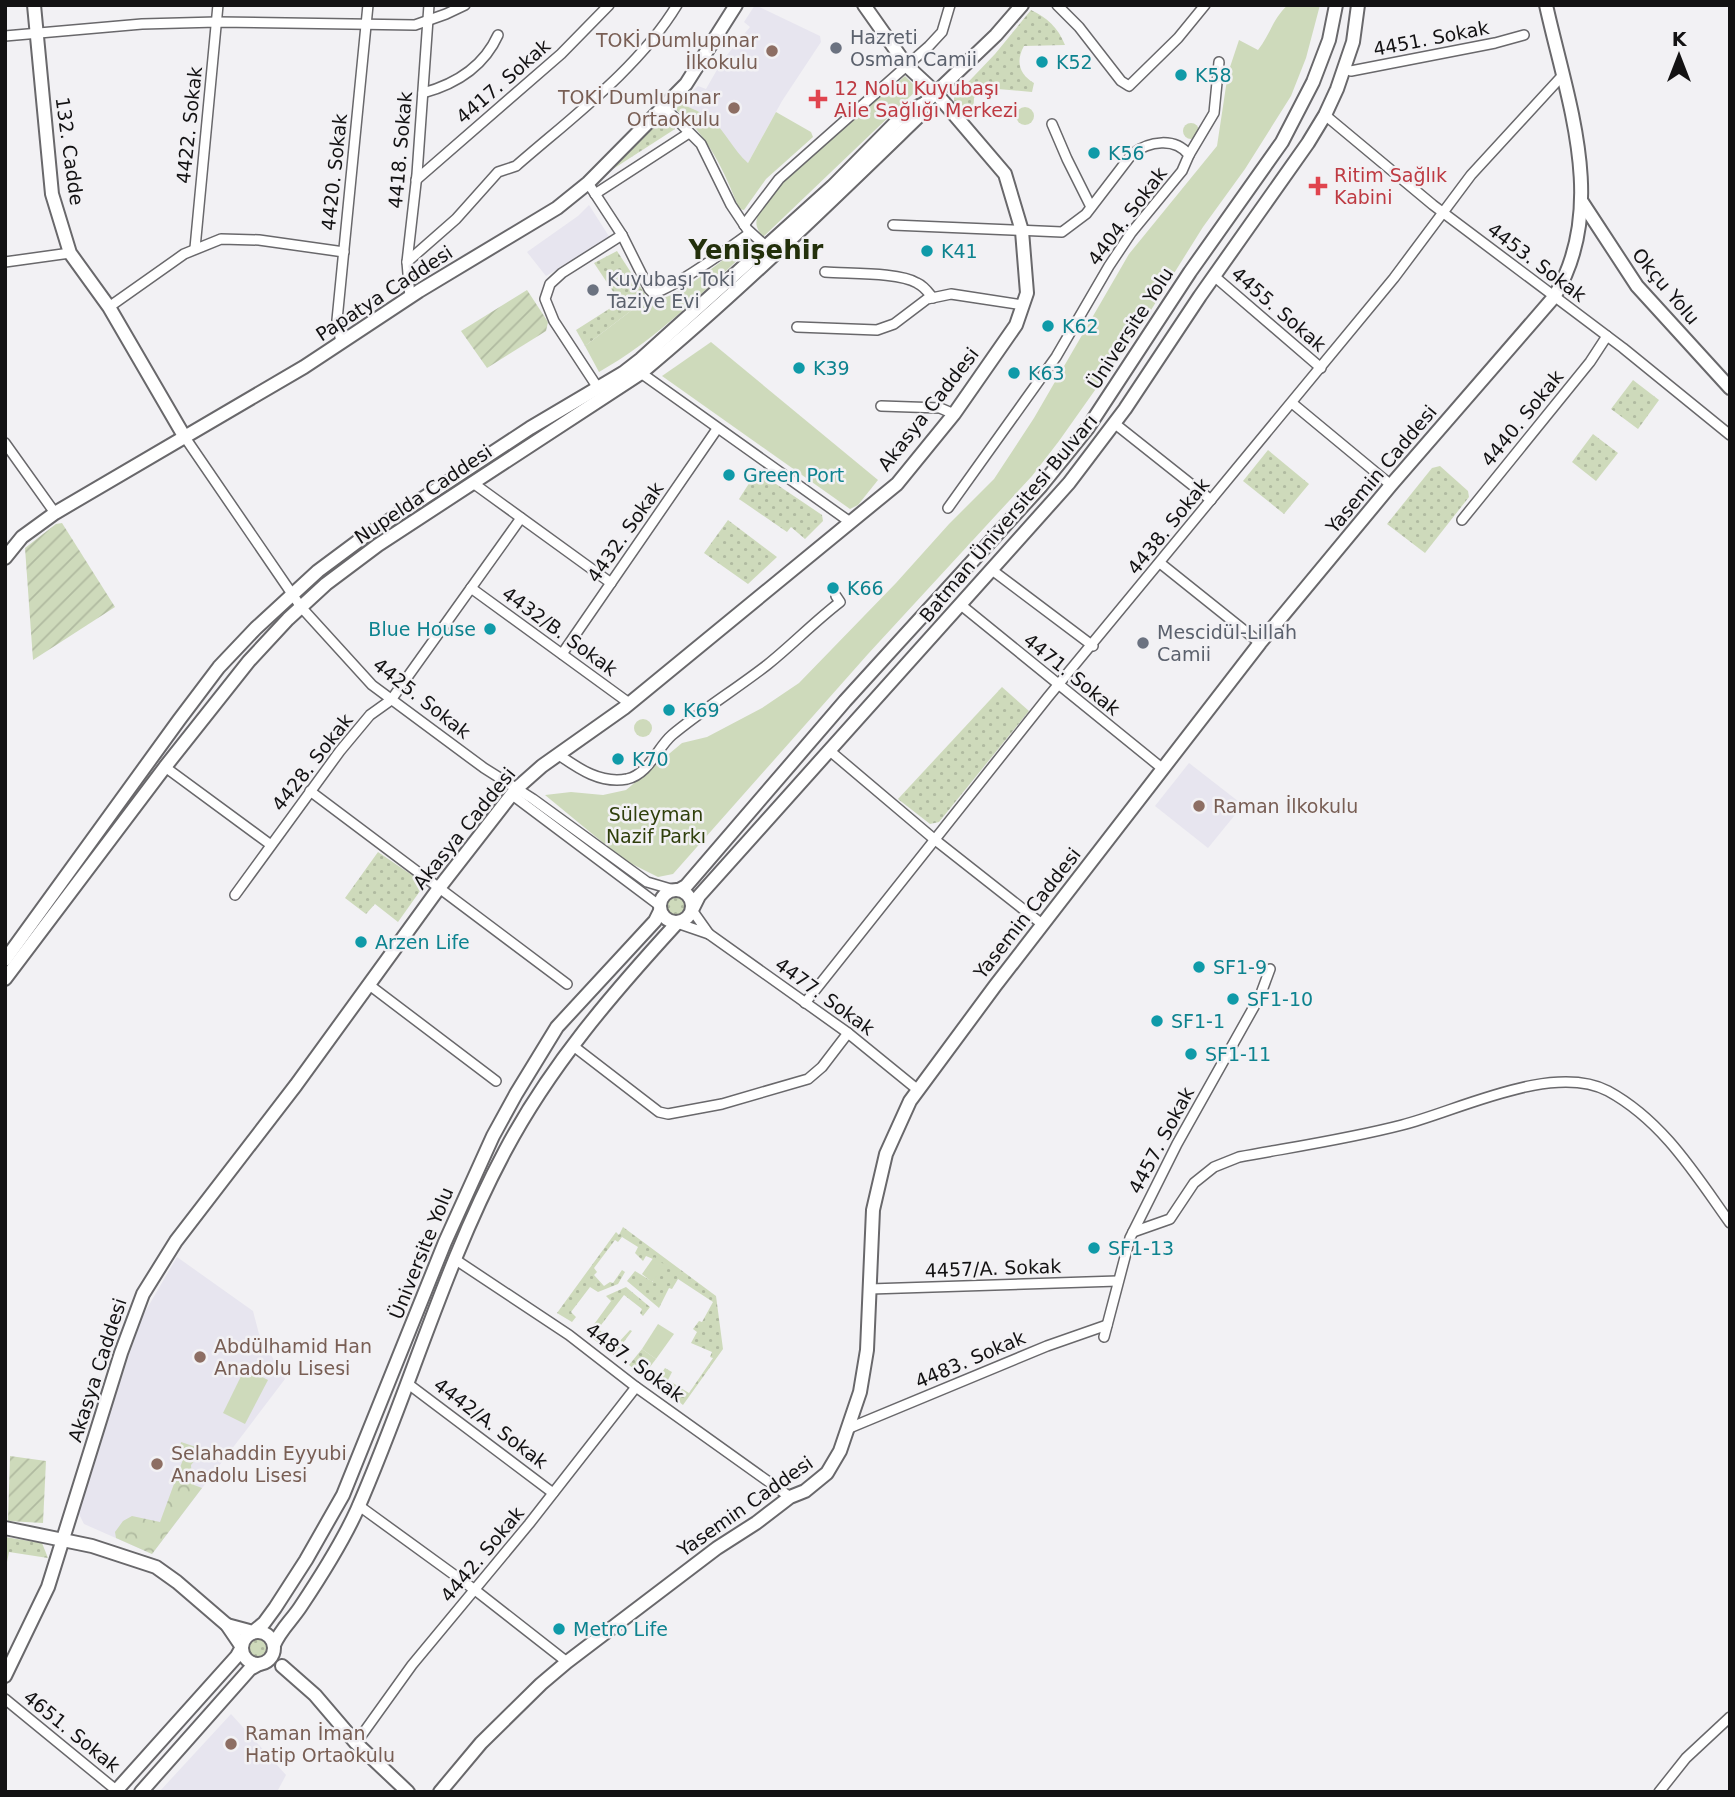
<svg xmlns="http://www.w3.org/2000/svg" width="1735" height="1797" viewBox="0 0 1735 1797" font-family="'DejaVu Sans',sans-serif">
<defs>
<pattern id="grass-dots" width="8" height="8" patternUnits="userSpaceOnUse" patternTransform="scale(1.75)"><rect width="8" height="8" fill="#cedabb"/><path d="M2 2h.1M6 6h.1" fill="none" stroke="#b0baa0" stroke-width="1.8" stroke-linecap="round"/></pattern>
<pattern id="forest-crowns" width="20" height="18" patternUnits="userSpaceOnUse" patternTransform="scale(1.75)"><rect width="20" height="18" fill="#cedabb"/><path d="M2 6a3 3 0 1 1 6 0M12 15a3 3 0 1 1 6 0" fill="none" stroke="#b0baa0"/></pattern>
<pattern id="garden-furrows" width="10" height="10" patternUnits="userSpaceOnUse" patternTransform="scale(1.75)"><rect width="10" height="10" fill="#cedabb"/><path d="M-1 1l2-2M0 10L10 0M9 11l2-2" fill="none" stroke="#b0baa0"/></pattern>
</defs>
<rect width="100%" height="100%" fill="#f2f1f4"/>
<g fill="#e7e5ef">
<polygon points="755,5 820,36 821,42 782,101 748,163 736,153 718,126 709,117 680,103 698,86 706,89 722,61 750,27 744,22"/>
<polygon points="589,205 610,238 546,276 527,252 578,216"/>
<polygon points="1189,763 1243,805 1208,848 1155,806"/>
<polygon points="177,1257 253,1311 259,1334 285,1379 152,1554 84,1524 77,1510 142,1317"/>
<polygon points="231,1714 286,1775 277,1792 159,1792"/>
</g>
<g fill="url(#grass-dots)">
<path d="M 1031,10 C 1047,18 1058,27 1065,45 L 1024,46 C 1015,62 1020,75 1034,83 L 1032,92 L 998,89 L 978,91 L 974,98 L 973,117 L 968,119 L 954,101 L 954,97 L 995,54 Z"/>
<polygon points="661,119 665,119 675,125 675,129 599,178"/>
<polygon points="617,251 645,294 645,300 585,346 576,330 620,302 594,263"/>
<polygon points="1633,380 1659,400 1638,429 1611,409"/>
<polygon points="1593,434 1618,453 1596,481 1572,462"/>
<polygon points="1268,450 1309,484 1284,514 1243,481"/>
<polygon points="1440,466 1468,491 1469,497 1425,553 1387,524 1432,468"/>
<polygon points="757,471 822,515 823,521 805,539 791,527 787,532 739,499"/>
<polygon points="728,520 777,557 748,584 704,553"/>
<polygon points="1002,687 1029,711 939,822 930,824 898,799"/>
<polygon points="378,852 425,884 398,922 375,904 366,914 345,898"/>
<circle cx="677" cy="907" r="13"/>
<polygon points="623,1227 716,1296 723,1349 683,1405 655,1383 665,1368 672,1372 668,1380 689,1393 713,1358 710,1357 712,1352 691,1343 697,1332 693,1329 699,1321 702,1322 713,1302 678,1279 672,1289 669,1288 659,1308 627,1281 635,1271 653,1282 654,1258 653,1259 646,1256 643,1261 635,1253 638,1247 622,1237 618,1242 615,1240 594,1268 597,1272 594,1275 604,1286 610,1282 613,1283 622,1270 625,1272 618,1284 598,1292 590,1287 571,1312 576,1317 572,1322 557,1313 616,1232 619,1235"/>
<polygon points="626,1287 650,1307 643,1316 640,1313 642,1309 624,1295 598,1329 617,1344 630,1330 632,1331 614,1355 587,1334 611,1301 606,1296"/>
<polygon points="642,1349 656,1359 643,1376 629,1365"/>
<polygon points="5,1537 42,1543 48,1558 9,1552 5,1572"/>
<circle cx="258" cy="1648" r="12"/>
</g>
<polygon fill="url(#forest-crowns)" points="181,1442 196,1447 196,1459 191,1465 192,1480 194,1485 202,1488 152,1554 116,1538 115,1532 123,1521 132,1516 160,1522 185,1454 179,1452"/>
<g fill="#cedabb">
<path d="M 1288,5 L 1320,5 L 1306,58 L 1291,96 L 1245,169 L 1203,227 L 1146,318 L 1059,441 L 1032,476 L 868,654 L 673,874 L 658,877 L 624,860 L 545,795 L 571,792 L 603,795 L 626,790 L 682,743 L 707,737 L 762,708 L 799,683 L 896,583 L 949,524 L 994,479 L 1034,418 L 1129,254 L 1217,146 L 1228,73 L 1239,40 L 1258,50 C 1270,35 1273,18 1288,5 Z"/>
<path d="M 905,76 L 918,89 L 763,237 C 758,230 755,226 757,218 C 765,186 876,101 905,76 Z"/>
<path d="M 680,103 C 690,108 702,112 711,119 C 726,132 733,150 748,163 L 776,112 L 811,132 L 813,137 L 766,179 L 744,210 L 739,209 C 725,172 707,133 675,109 Z"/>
<circle cx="1025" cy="116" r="9"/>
<circle cx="1191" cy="131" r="8"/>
<path d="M 741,246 L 746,252 C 700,295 654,341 599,372 L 585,346 L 645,300 C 667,308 722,260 741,246 Z"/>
<polygon points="711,342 878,480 858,505 850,509 662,376"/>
<circle cx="643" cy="728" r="9"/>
<polygon points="654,1257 665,1265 652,1282 642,1274"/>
<polygon points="658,1324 674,1334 656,1359 642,1349"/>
<polygon points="245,1368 268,1380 245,1424 223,1413"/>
</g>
<g fill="url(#garden-furrows)">
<polygon points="527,290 548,322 546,331 487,368 461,331"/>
<polygon points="62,523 115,607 33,660 25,548 56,524"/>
<polygon points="10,1456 46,1461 43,1523 8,1521"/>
</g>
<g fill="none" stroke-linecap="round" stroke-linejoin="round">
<defs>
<g id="street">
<polyline points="1057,5 1079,27 1121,81 1129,86 1178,38 1205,5"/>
<polyline points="5,36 142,24 217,22 415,25 446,14 465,5"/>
<polyline points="1344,68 1351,71 1495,43 1524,35"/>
<path d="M 423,93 C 456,84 484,66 498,35"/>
<polyline points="663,106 701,144 731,205 747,229 770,250"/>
<polyline points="1325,115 1433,205 1623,348 1730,435"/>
<polyline points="1052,124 1067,159 1091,207"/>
<polyline points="1189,155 1214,113 1219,62"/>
<polyline points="416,180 561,54 609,5"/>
<path d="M 588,183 L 622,235 L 649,289 L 653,293 C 672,290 732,246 750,233"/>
<polyline points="595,194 689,133"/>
<polyline points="744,225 779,179 929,46 942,32 950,5"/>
<path d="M 893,225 L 1062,232 L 1086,214 L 1132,154 C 1149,141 1175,137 1189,155 L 1182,171 L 1131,233 L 1109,266 L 1056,357 L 948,508"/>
<polyline points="195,248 218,5"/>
<polyline points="5,262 70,253"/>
<path d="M 407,262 L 456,219 L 498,172 L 516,166 C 571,118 639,68 677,5"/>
<path d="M 825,272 C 848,274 899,272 917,283 C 924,286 928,292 933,298"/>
<polyline points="1214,276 1321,368"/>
<polyline points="410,297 407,262 417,174 429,5"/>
<polyline points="109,307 184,254 221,239 259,240 344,252"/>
<polyline points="797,327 877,330 894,324 927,299 951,294 1023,305"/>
<polyline points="341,343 337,320 368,5"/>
<polyline points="641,373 850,522"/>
<polyline points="598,388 554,321 545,299 550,284 562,273 622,235"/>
<polyline points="1292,403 1391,485"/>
<polyline points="881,406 940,408 954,414"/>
<polyline points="1114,423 1211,500"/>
<polyline points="184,436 301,607 372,685 484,768 533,799 647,882 674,890"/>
<polyline points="5,443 55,513"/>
<polyline points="473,483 611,583"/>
<polyline points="1462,520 1590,362 1607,336"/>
<polyline points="1160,563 1260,643"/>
<polyline points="992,570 1093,646"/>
<polyline points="471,588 629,703"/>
<polyline points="961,605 1163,769"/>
<polyline points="562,654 717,429"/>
<polyline points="830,751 934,839 1042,924"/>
<path d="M 559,755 C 579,769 601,784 627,779 C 649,774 657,748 672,735 C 702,710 736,689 767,665 C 792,645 814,622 840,602 L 836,596"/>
<polyline points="165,767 271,845"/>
<polyline points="310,791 567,984"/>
<polyline points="511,794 660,906"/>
<polyline points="235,895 340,751 370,715 391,700 521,518"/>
<polyline points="677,923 709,934 692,910"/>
<polyline points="709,934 848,1033 918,1090"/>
<polyline points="368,984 496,1081"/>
<polyline points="805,1003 1048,697 1394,278 1471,175 1562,76"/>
<polyline points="572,1045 659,1112 668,1114 722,1104 808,1079 822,1067 848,1033"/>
<path d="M 1133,1232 L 1170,1219 L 1194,1183 L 1214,1167 L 1239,1157 C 1293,1147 1348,1139 1402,1125 C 1458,1111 1552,1062 1608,1091 C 1663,1121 1695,1174 1730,1223"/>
<polyline points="456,1260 569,1335 636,1387 790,1497"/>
<polyline points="870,1289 1118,1281"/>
<polyline points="1104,1337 1130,1238 1177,1144 1260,996 1270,969"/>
<polyline points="407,1383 553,1493"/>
<polyline points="847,1429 1047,1346 1107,1325"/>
<polyline points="358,1505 475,1590 567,1662"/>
<polyline points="5,1699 116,1790"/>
<polyline points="356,1743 412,1665 529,1524 636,1387"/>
<polyline points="1659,1792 1686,1758 1730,1717"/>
</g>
<g id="secondary">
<polyline points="34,5 52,194 70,253 109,307 184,436"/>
<polyline points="1582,202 1637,286 1730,388"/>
<polyline points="5,558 22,537 55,513 304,367 419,291 557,208 588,183 686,84 736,5"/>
<circle cx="676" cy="906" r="16"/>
<polyline points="679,890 686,886 845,701 1041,486 1087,429 1190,272 1282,142 1313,82 1329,40 1336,5"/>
<polyline points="692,910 699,896 1069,483 1125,409 1200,296 1308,143 1325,115 1337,89 1353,42 1358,5"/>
<polyline points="5,960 179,720 219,667 256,628 318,571 361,539 530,428 623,373 641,359 833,186 905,113 925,103 996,35 1022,5"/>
<path d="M 5,979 L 165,767 L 249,661 L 288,619 L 326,584 L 378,545 L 641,373 C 737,293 828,204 918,117 L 925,103"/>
<polyline points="5,1528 92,1546 156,1567 177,1582 227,1625 242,1647 237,1656 115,1792"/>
<polyline points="227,1625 253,1632 264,1623 275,1608 306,1560 343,1495 445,1242 493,1136 516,1094 557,1027 655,921 660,911"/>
<circle cx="258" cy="1648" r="16"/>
<path d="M 274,1645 C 280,1630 292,1620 301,1606 C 321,1576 342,1543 357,1510 C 409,1392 444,1265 505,1151 C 550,1066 612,994 677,923"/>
<polyline points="282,1666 315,1695 356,1743 408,1792"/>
<polyline points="5,1676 48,1587 121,1353 143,1294 176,1241 296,1085 439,888 516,789 542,766 624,708 897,484 954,414 1016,325 1027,293 1022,231 1005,174 935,92 907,66 864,5"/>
<polyline points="141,1792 250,1669 259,1664"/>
<path d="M 440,1792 L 481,1743 L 541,1684 L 567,1662 L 717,1548 L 756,1523 L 790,1497 L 805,1491 L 827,1473 L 840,1451 L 860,1392 L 867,1350 L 873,1210 L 886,1154 L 910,1101 L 995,986 L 1260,643 L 1391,485 L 1554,297 C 1609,207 1567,100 1546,5"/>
</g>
</defs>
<use href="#street" stroke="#69686b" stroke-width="12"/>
<use href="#secondary" stroke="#69686b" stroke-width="16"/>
<use href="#street" stroke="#fff" stroke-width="9"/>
<use href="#secondary" stroke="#fff" stroke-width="12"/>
</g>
<g fill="#6b7280" stroke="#f2f1f4" stroke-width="2.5">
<circle cx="836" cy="48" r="7"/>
<circle cx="593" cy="290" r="7"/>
<circle cx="1143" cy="643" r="7"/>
</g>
<g fill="#8d6e63" stroke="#f2f1f4" stroke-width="2.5">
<circle cx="772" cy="51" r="7"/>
<circle cx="734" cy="108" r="7"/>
<circle cx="1199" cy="806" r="7"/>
<circle cx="200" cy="1357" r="7"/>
<circle cx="157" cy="1464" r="7"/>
<circle cx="231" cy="1744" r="7"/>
</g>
<g fill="#0f9aa8" stroke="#f2f1f4" stroke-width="2.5">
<circle cx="1042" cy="62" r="7"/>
<circle cx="1181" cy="75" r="7"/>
<circle cx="1094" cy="153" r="7"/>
<circle cx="927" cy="251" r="7"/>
<circle cx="1048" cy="326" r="7"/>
<circle cx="799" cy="368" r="7"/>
<circle cx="1014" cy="373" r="7"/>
<circle cx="729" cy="475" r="7"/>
<circle cx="833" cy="588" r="7"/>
<circle cx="490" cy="629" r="7"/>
<circle cx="669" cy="710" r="7"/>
<circle cx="618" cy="759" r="7"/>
<circle cx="361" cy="942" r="7"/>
<circle cx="1199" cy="967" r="7"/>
<circle cx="1233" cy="999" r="7"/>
<circle cx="1157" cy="1021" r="7"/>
<circle cx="1191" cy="1054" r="7"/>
<circle cx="1094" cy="1248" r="7"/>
<circle cx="559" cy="1629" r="7"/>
</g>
<g fill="#e0444e" stroke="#f2f1f4" stroke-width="2.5">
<path d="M814.5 88.5h7v7h7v7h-7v7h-7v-7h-7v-7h7z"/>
<path d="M1314.5 175.5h7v7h7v7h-7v7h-7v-7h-7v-7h7z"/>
</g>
<g text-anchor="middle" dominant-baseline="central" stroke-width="5" stroke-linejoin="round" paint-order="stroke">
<g font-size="19" fill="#5b616d" stroke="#f2f1f4" text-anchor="start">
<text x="850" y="37">Hazreti<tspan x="850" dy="22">Osman Camii</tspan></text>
<text x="607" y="279">Kuyubaşı Toki<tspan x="607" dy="22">Taziye Evi</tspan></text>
<text x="1157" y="632">Mescidül-Lillah<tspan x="1157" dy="22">Camii</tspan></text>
</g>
<g font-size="19" fill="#131213" stroke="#f2f1f4">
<text transform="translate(1431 38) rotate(-11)">4451. Sokak</text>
<text transform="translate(503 81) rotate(-41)">4417. Sokak</text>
<text transform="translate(189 125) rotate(-84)">4422. Sokak</text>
<text transform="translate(400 150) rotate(-85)">4418. Sokak</text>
<text transform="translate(70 151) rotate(82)">132. Cadde</text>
<text transform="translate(334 172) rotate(-84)">4420. Sokak</text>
<text transform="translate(1127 216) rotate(-53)">4404. Sokak</text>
<text transform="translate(1537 262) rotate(37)">4453. Sokak</text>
<text transform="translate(1666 286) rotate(50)">Okçu Yolu</text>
<text transform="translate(384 293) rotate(-33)">Papatya Caddesi</text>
<text transform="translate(1279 309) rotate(41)">4455. Sokak</text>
<text transform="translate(1130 328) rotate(-57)">Üniversite Yolu</text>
<text transform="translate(928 409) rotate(-52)">Akasya Caddesi</text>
<text transform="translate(1522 418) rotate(-51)">4440. Sokak</text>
<text transform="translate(1381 469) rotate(-50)">Yasemin Caddesi</text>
<text transform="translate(423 494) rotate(-34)">Nupelda Caddesi</text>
<text transform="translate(1008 518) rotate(-50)">Batman Üniversitesi Bulvarı</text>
<text transform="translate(1168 526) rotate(-51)">4438. Sokak</text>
<text transform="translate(625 532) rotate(-55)">4432. Sokak</text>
<text transform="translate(560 631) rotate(36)">4432/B. Sokak</text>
<text transform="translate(1072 674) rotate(39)">4471. Sokak</text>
<text transform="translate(422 698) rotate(38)">4425. Sokak</text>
<text transform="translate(312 762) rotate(-52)">4428. Sokak</text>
<text transform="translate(464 828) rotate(-51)">Akasya Caddesi</text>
<text transform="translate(1027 913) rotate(-52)">Yasemin Caddesi</text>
<text transform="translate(825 996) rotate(36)">4477. Sokak</text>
<text transform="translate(1161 1140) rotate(-62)">4457. Sokak</text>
<text transform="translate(421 1253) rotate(-68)">Üniversite Yolu</text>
<text transform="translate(993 1268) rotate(-2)">4457/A. Sokak</text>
<text transform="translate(970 1359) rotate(-23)">4483. Sokak</text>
<text transform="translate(635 1362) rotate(37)">4487. Sokak</text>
<text transform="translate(97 1370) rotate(-72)">Akasya Caddesi</text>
<text transform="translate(491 1423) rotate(37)">4442/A. Sokak</text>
<text transform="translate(745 1506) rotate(-35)">Yasemin Caddesi</text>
<text transform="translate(482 1554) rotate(-50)">4442. Sokak</text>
<text transform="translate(72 1731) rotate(39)">4651. Sokak</text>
</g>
<g font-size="19" fill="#785e54" stroke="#f2f1f4" text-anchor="start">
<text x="758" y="40" text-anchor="end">TOKİ Dumlupınar<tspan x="758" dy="22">İlkokulu</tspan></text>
<text x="720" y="97" text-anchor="end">TOKİ Dumlupınar<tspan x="720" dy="22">Ortaokulu</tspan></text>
<text x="1213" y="806">Raman İlkokulu</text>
<text x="214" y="1346">Abdülhamid Han<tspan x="214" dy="22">Anadolu Lisesi</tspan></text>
<text x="171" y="1453">Selahaddin Eyyubi<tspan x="171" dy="22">Anadolu Lisesi</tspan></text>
<text x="245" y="1733">Raman İman<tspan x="245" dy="22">Hatip Ortaokulu</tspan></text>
</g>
<g font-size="19" fill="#0d838f" stroke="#f2f1f4" text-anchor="start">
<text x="1056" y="62">K52</text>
<text x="1195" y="75">K58</text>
<text x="1108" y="153">K56</text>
<text x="941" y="251">K41</text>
<text x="1062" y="326">K62</text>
<text x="813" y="368">K39</text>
<text x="1028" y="373">K63</text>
<text x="743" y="475">Green Port</text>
<text x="847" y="588">K66</text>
<text x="476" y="629" text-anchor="end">Blue House</text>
<text x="683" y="710">K69</text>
<text x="632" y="759">K70</text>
<text x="375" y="942">Arzen Life</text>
<text x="1213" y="967">SF1-9</text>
<text x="1247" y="999">SF1-10</text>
<text x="1171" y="1021">SF1-1</text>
<text x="1205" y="1054">SF1-11</text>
<text x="1108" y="1248">SF1-13</text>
<text x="573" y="1629">Metro Life</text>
</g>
<g font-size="19" fill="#be3a42" stroke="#f2f1f4" text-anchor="start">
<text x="834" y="88">12 Nolu Kuyubaşı<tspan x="834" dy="22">Aile Sağlığı Merkezi</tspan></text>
<text x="1334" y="175">Ritim Sağlık<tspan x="1334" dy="22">Kabini</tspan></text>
</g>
<g font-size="19" fill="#2f3f0b" stroke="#f2f1f4">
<text x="656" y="814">Süleyman<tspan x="656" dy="22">Nazif Parkı</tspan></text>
</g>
<g font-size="26" font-weight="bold" fill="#23300b" stroke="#f2f1f4">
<text x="756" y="250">Yenişehir</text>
</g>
</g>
<rect width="1735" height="1797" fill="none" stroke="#131213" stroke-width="14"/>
<g transform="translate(1679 56)" stroke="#f2f1f4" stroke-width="5" paint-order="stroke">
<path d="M0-5L12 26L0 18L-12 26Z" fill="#131213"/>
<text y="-10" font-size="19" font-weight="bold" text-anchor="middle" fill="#131213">K</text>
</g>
</svg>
